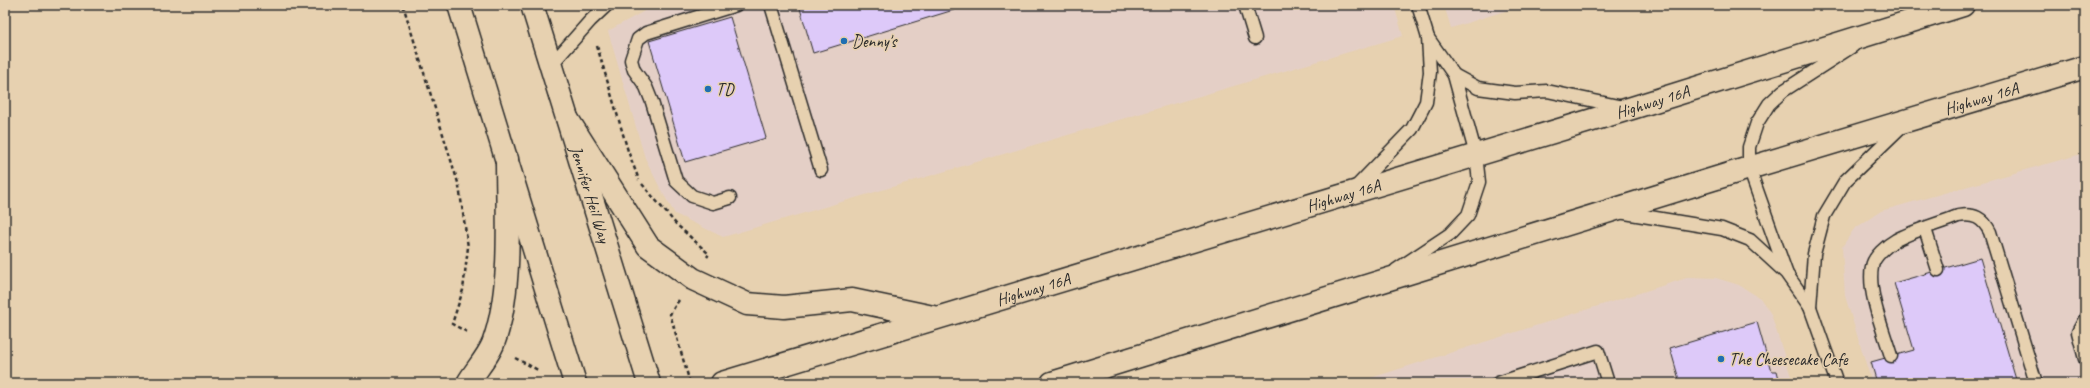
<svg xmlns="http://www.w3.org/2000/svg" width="2090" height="388" viewBox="0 0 2090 388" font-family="Caveat,sans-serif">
<rect width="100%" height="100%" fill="#e7d1b0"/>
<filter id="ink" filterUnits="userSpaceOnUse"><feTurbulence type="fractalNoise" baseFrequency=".025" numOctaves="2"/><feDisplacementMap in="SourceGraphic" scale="8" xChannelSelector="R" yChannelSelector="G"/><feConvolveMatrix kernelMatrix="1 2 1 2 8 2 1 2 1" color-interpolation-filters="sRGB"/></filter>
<g filter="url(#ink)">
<g fill="#e4cfc6">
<polygon points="660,5 1394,5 1403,36 723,237 675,214 661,190 645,158 608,31 648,9"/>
<polygon points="1444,5 1524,5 1451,28"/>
<polygon points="2085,153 2085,383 1872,383 1845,296 1842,247 1854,229 1881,211"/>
<polygon points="1690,277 1716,278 1739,285 1760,298 1771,314 1793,383 1355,383"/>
</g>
<g fill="#ddc9f9" stroke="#2b2b2b">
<polygon points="799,5 970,5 813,53"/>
<polygon points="730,17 766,138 685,162 649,41"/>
<polygon points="1980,258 2017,383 1877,383 1871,362 1914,350 1894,283"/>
<polygon points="1757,322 1771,371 1777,371 1780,383 1680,383 1670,348"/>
</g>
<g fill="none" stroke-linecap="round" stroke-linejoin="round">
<defs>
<g id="service">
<polyline points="771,5 821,170"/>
<polyline points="1245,5 1255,38"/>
<polyline points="551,65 590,21 607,5"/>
<polyline points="1454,75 1478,88 1515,93 1547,91 1623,107"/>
<polyline points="1354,189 1412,129 1426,102 1430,72 1428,38 1418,5"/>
<polyline points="730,198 713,203 692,196 676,181 652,102 646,87 634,70 631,60 638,39 646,33 736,5"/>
<polyline points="1619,212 1722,229 1750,240 1786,273 1810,307 1837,383"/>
<polyline points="1925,229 1938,270"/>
<polyline points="1396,270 1450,234 1468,215 1479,182 1476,155 1454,75 1428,38"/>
<polyline points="1786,272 1749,168 1749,147 1757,123 1769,104 1783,91 1853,46"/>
<polyline points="1810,307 1814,254 1824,216 1845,181 1902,126"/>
<polyline points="2085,319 2078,332 2085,359"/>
<path d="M 1891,356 C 1884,332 1867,292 1872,267 C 1873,257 1887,245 1896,240 C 1915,230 1938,224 1958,216 C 1974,213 1983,218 1990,232 L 2036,383"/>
<polyline points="1498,383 1598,351 1608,383"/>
</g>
<g id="secondary">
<polyline points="459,5 575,383"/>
<path id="s1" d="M 532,5 L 649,383"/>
</g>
<g id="primary">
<polyline points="568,120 648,246 693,279 747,304 784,307 852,300 933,317"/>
<path d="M 468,383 C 475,371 487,358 493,344 C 513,290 507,217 507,159"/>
<path id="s2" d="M 722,383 L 1632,108 L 1963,5"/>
<path id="s3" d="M 1052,383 L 1749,168 L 2085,67"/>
</g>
</defs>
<use href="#service" stroke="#2b2b2b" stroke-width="15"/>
<use href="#secondary" stroke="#2b2b2b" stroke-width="25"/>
<use href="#primary" stroke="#2b2b2b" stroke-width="25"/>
<g stroke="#2b2b2b" stroke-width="2.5" stroke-dasharray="4 3" stroke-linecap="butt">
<polyline points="403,5 459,186 468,247 463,290 452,324 469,333"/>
<polyline points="597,46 628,151 639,180"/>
<polyline points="642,184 676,224 709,254 707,257"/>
<polyline points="679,300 670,314 690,383"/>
<polyline points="515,358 538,370"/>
</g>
<use href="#service" stroke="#e7d1b0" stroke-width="12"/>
<use href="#secondary" stroke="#e7d1b0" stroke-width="22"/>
<use href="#primary" stroke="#e7d1b0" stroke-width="22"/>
</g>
</g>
<g fill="#1f6fb2" stroke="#e7d1b0" stroke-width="1.5">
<circle cx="844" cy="41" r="4"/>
<circle cx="708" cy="89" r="4"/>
<circle cx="1721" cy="359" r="4"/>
</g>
<g text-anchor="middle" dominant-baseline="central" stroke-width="3" stroke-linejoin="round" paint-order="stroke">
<g font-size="17" fill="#2b2b2b" stroke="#e7d1b0" text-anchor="start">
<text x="852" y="41">Denny's</text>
<text x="716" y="89">TD</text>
<text x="1729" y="359">The Cheesecake Cafe</text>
</g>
<g font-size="17" fill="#2b2b2b" stroke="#e7d1b0">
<text stroke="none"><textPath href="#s3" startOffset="972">Highway 16A</textPath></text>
<text stroke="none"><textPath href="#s2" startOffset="972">Highway 16A</textPath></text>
<text stroke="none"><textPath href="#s1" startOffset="198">Jennifer Heil Way</textPath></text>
<text stroke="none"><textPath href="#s2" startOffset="649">Highway 16A</textPath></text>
<text stroke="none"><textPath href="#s2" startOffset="325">Highway 16A</textPath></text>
</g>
</g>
<rect width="2090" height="388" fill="none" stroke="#e7d1b0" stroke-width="20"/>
<rect x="10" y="10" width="2070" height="368" fill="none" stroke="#2b2b2b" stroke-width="1.5" filter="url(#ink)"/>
</svg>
